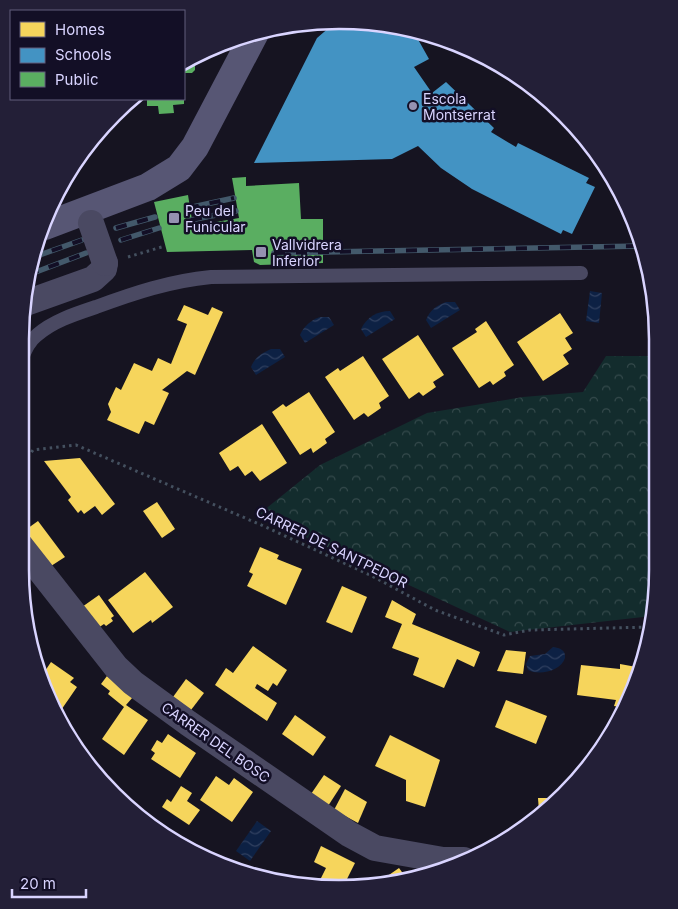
<svg xmlns="http://www.w3.org/2000/svg" width="678" height="909" viewBox="0 0 678 909" font-family="Inter,sans-serif">
<defs>
<pattern id="forest-crowns" width="20" height="18" patternUnits="userSpaceOnUse" patternTransform="scale(1.25)"><rect width="20" height="18" fill="#132c2d"/><path d="M2 6a3 3 0 1 1 6 0M12 15a3 3 0 1 1 6 0" fill="none" stroke="#354a4c"/></pattern>
<pattern id="water-waves" width="16" height="10" patternUnits="userSpaceOnUse" patternTransform="scale(1.25)"><rect width="16" height="10" fill="#0d2144"/><path d="M0 5q4-4 8 0t8 0" fill="none" stroke="#304060"/></pattern>
</defs>
<rect width="100%" height="100%" fill="#161421"/>
<polygon fill="url(#forest-crowns)" points="606,356 656,356 657,591 652,616 510,632 258,515 320,465 427,413 523,397 583,392"/>
<g fill="url(#water-waves)">
<polygon points="590,291 602,293 599,323 586,321"/>
<path d="M 446,302 L 455,302 L 460,310 L 431,328 L 426,320 C 430,310 436,306 446,302 Z"/>
<path d="M 390,311 L 395,319 L 366,337 L 361,329 C 367,317 377,311 390,311 Z"/>
<path d="M 320,317 L 329,317 L 334,325 L 305,343 L 300,335 C 304,326 311,320 320,317 Z"/>
<path d="M 271,349 L 280,349 L 285,357 L 256,375 L 251,367 C 255,357 262,353 271,349 Z"/>
<path d="M 553,647 C 560,648 566,650 565,658 C 561,671 539,676 528,670 L 526,664 L 530,656 L 545,654 Z"/>
<polygon points="257,821 271,831 250,861 236,851"/>
</g>
<g fill="#f6d55c">
<polygon points="184,305 208,315 212,307 223,312 195,375 187,371 162,390 169,393 154,425 145,421 139,434 107,420 111,412 108,404 116,387 121,390 134,363 152,371 158,358 171,364 187,324 177,320"/>
<polygon points="560,313 573,333 565,338 572,349 563,355 569,364 543,381 517,342"/>
<polygon points="486,321 514,365 504,372 506,376 493,385 490,381 479,388 452,348 477,332 475,329"/>
<polygon points="418,335 444,375 433,382 436,387 423,396 419,392 409,399 382,359"/>
<polygon points="363,356 389,396 379,403 381,408 368,417 364,413 354,420 325,377 338,368 340,371"/>
<polygon points="309,392 335,432 325,439 327,443 313,453 311,448 300,455 272,412 283,404 286,407"/>
<polygon points="262,424 287,463 260,481 252,471 245,476 238,466 230,471 219,453"/>
<polygon points="80,458 115,504 102,515 95,506 84,514 81,510 78,513 68,500 71,497 44,461"/>
<polygon points="157,502 175,529 162,538 143,511"/>
<polygon points="38,521 65,557 51,566 24,531"/>
<polygon points="260,547 279,555 277,559 302,569 286,605 247,586 253,574 249,572"/>
<polygon points="145,572 173,607 152,623 151,620 133,633 108,600"/>
<polygon points="342,586 367,597 352,633 326,622"/>
<polygon points="99,595 114,616 111,618 113,621 106,626 104,624 98,628 82,607"/>
<polygon points="392,600 416,614 412,624 480,652 474,667 457,659 444,688 413,675 419,658 392,648 402,624 385,617"/>
<polygon points="253,646 287,670 277,686 273,683 268,691 257,684 255,688 277,703 267,721 215,685 226,668 233,673"/>
<polygon points="506,650 526,652 523,674 497,671"/>
<polygon points="51,662 74,678 70,682 77,687 57,716 41,677"/>
<polygon points="620,664 642,668 625,708 614,706 616,700 577,695 581,665 620,669"/>
<polygon points="107,676 133,697 126,705 148,720 124,755 102,739 124,707 108,694 110,691 101,684"/>
<polygon points="186,679 204,693 191,710 173,697"/>
<polygon points="506,700 547,716 536,744 495,727"/>
<polygon points="295,715 326,737 313,756 282,734"/>
<polygon points="168,734 196,753 180,778 151,759 155,753 151,750 157,740 162,743"/>
<polygon points="390,735 440,760 425,807 406,801 406,780 375,766"/>
<polygon points="324,775 341,786 328,806 311,794"/>
<polygon points="216,776 229,785 234,778 253,792 232,822 200,800"/>
<polygon points="181,786 192,793 187,801 200,810 189,825 162,807 167,799 171,802"/>
<polygon points="345,789 367,802 358,823 334,810"/>
<polygon points="538,798 555,798 543,812 539,812"/>
<polygon points="321,846 355,863 343,887 328,886 319,882 326,868 314,862"/>
<polygon points="399,868 407,879 370,886 371,877 386,880 386,877"/>
</g>
<polygon fill="#4393c3" points="381,23 415,34 429,59 414,67 432,93 446,82 494,128 491,132 516,147 518,143 589,178 586,183 595,187 572,234 563,230 561,234 472,189 441,168 418,146 392,159 254,163 317,38 331,26"/>
<g fill="#5aae61">
<polygon points="195,61 195,70 192,73 184,73 184,67"/>
<polygon points="147,99 184,99 184,104 173,105 174,113 159,114 158,106 147,106"/>
<polygon points="246,177 246,186 299,183 301,219 323,219 323,263 260,265 254,262 252,250 167,252 154,202 188,195 193,226 239,218 232,178"/>
</g>
<g fill="none" stroke-linecap="round" stroke-linejoin="round">
<g stroke="#44505f" stroke-width="3" stroke-dasharray="2.5 4" stroke-linecap="butt">
<polyline points="128,257 165,246"/>
<polyline points="20,468 33,450 76,445 259,524 372,576 435,610 504,635 530,630 650,627"/>
</g>
<path stroke="#4a4962" stroke-width="14" d="M 21,361 C 24,352 29,341 37,335 C 53,321 75,314 96,307 C 134,293 170,281 211,277 L 581,273"/>
<g stroke="#4a4962" stroke-width="26">
<polyline points="23,304 93,279 104,269 105,263"/>
<polyline points="20,545 116,667 133,683 188,723 349,834 375,848 443,860 464,860"/>
</g>
<polyline stroke="#575674" stroke-width="28" points="45,226 148,187 179,168 195,147 256,31"/>
<defs>
<g id="rail">
<polyline points="188,208 234,198"/>
<polyline points="191,220 236,211"/>
<polyline points="116,228 155,217"/>
<polyline points="121,240 159,228"/>
<polyline points="274,253 642,246"/>
<polyline points="31,258 82,240"/>
<polyline points="28,275 86,253"/>
</g>
</defs>
<use href="#rail" stroke="#43596b" stroke-width="5.5"/>
<use href="#rail" stroke="#130f26" stroke-width="4" stroke-dasharray="11" stroke-linecap="butt"/>
<polyline stroke="#4a4962" stroke-width="26" points="91,223 105,263"/>
</g>
<g fill="#9591b1" stroke="#130f26" stroke-width="2">
<circle cx="413" cy="106" r="5"/>
<rect x="168" y="212" width="12" height="12" rx="2.5"/>
<rect x="255" y="246" width="12" height="12" rx="2.5"/>
</g>
<g text-anchor="middle" dominant-baseline="central" stroke-width="5" stroke-linejoin="round" paint-order="stroke">
<g font-size="14" fill="#d9d4ff" stroke="#130f26" text-anchor="start">
<text x="423" y="98">Escola<tspan x="423" dy="16">Montserrat</tspan></text>
<text x="185" y="210">Peu del<tspan x="185" dy="16">Funicular</tspan></text>
<text x="272" y="244">Vallvidrera<tspan x="272" dy="16">Inferior</tspan></text>
</g>
<g font-size="14" fill="#d9d4ff" stroke="#130f26">
<text transform="translate(332 547) rotate(26)">CARRER DE SANTPEDOR</text>
<text transform="translate(216 742) rotate(35)">CARRER DEL BOSC</text>
</g>
</g>
<path d="M0 0H678V909H0ZM339 29H339A310 310 0 0 1 649 339V570A310 310 0 0 1 339 880H339A310 310 0 0 1 29 570V339A310 310 0 0 1 339 29Z" fill="#231f37" fill-rule="evenodd"/>
<path fill="none" stroke="#d9d4ff" stroke-width="2.5" d="M339 29H339A310 310 0 0 1 649 339V570A310 310 0 0 1 339 880H339A310 310 0 0 1 29 570V339A310 310 0 0 1 339 29Z"/>
<rect x="10" y="10" width="175" height="90" fill="#130f26" stroke="#625e7d"/>
<rect x="20" y="22" width="25" height="15" fill="#f6d55c" stroke="#625e7d"/>
<text x="55" y="35" font-size="15" fill="#d9d4ff">Homes</text>
<rect x="20" y="48" width="25" height="15" fill="#4393c3" stroke="#625e7d"/>
<text x="55" y="60" font-size="15" fill="#d9d4ff">Schools</text>
<rect x="20" y="72" width="25" height="15" fill="#5aae61" stroke="#625e7d"/>
<text x="55" y="85" font-size="15" fill="#d9d4ff">Public</text>
<path d="M12 889v8h74v-8" fill="none" stroke="#d9d4ff" stroke-width="2.5"/>
<text x="20" y="889" font-size="15" fill="#d9d4ff" stroke="#130f26" stroke-width="4" paint-order="stroke">20 m</text>
</svg>
